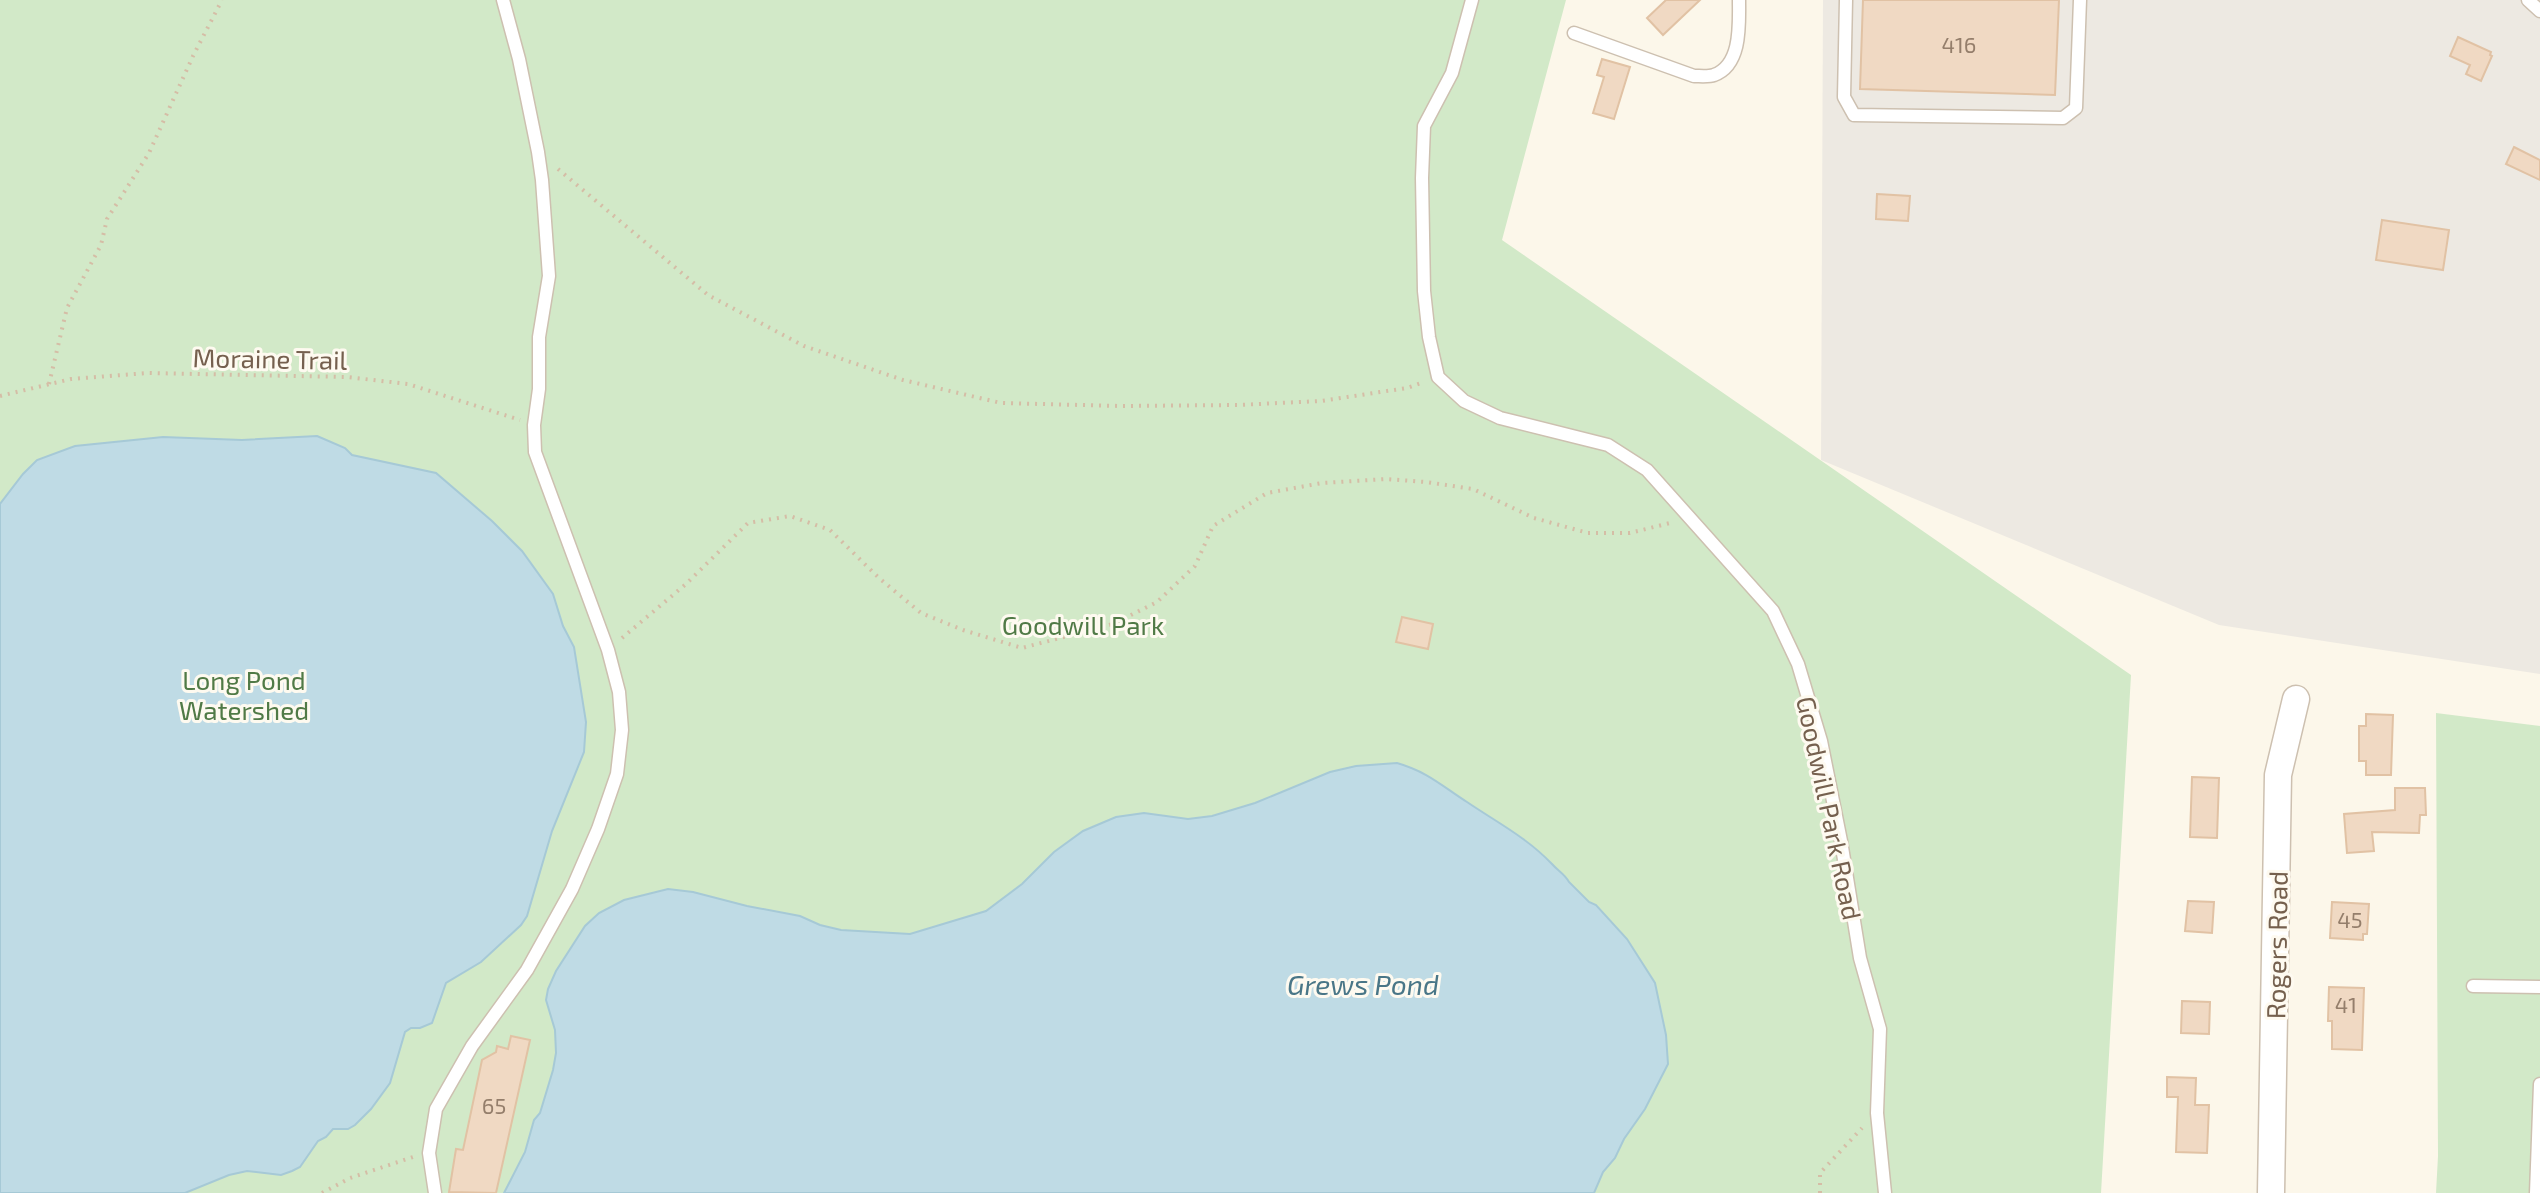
<svg xmlns="http://www.w3.org/2000/svg" width="2540" height="1193" viewBox="0 0 2540 1193" font-family="'Exo 2',sans-serif">
<rect width="100%" height="100%" fill="#fcf7ea"/>
<polygon fill="#ede9e2" points="1823,0 2540,0 2540,674 2219,625 1821,460"/>
<g fill="#d2e9c8">
<polygon points="0,0 1566,0 1502,240 2131,675 2101,1193 0,1193"/>
<polygon points="2436,713 2540,726 2540,1193 2436,1193 2438,1156"/>
</g>
<g fill="#bfdbe5" stroke="#a6c9d6" stroke-width="2">
<polygon points="317,436 345,448 352,455 436,473 492,521 522,551 553,594 563,626 574,647 586,722 584,752 552,831 527,916 521,925 481,962 446,983 432,1023 420,1028 411,1028 405,1032 390,1083 371,1109 355,1125 348,1129 333,1129 326,1137 318,1141 300,1167 292,1171 281,1175 247,1171 229,1175 185,1193 0,1193 0,504 23,474 37,460 75,446 163,437 242,440"/>
<path d="M 1397,763 C 1428,772 1442,786 1467,802 C 1498,823 1526,837 1552,864 C 1558,871 1565,874 1569,882 L 1589,902 L 1596,905 L 1627,939 L 1655,983 L 1666,1035 L 1668,1064 L 1645,1109 L 1624,1139 L 1615,1158 L 1603,1172 L 1594,1193 L 504,1193 L 525,1152 L 534,1120 L 540,1113 L 553,1070 L 556,1053 L 555,1030 L 546,1000 L 548,989 L 556,971 L 585,926 L 599,913 L 624,900 L 668,889 L 693,892 L 747,906 L 800,916 L 820,925 L 841,930 L 910,934 L 986,911 L 1022,884 L 1054,852 L 1083,831 L 1116,817 L 1144,813 L 1188,819 L 1212,816 L 1255,803 L 1330,772 L 1356,766 Z"/>
</g>
<g fill="#f0d9c3" stroke="#e1c2a4" stroke-width="2">
<polygon points="1666,0 1700,0 1663,35 1647,18"/>
<polygon points="1863,0 2059,0 2055,95 1860,89"/>
<polygon points="2458,37 2491,52 2490,55 2492,56 2481,81 2466,74 2470,65 2450,56"/>
<polygon points="1602,59 1630,67 1614,119 1593,113 1604,77 1597,75"/>
<polygon points="2514,147 2540,160 2540,180 2506,164"/>
<polygon points="1877,194 1910,196 1908,221 1876,219"/>
<polygon points="2382,220 2449,230 2443,270 2376,260"/>
<polygon points="1402,617 1433,624 1428,649 1396,642"/>
<polygon points="2366,714 2393,715 2391,775 2366,775 2366,761 2359,761 2359,726 2366,726"/>
<polygon points="2192,777 2219,778 2217,838 2190,837"/>
<polygon points="2395,788 2425,788 2426,815 2420,815 2419,833 2372,832 2374,851 2347,853 2344,814 2395,810"/>
<polygon points="2188,901 2214,902 2212,933 2185,931"/>
<polygon points="2332,902 2369,904 2367,934 2363,934 2363,940 2330,938"/>
<polygon points="2329,987 2364,988 2362,1050 2332,1049 2332,1021 2328,1021"/>
<polygon points="2182,1001 2210,1002 2209,1034 2181,1033"/>
<polygon points="511,1036 530,1040 496,1193 449,1192 456,1149 463,1150 482,1060 496,1052 497,1046 508,1049"/>
<polygon points="2167,1077 2196,1078 2195,1105 2209,1105 2207,1153 2176,1152 2178,1097 2167,1097"/>
</g>
<g fill="none" stroke-linecap="round" stroke-linejoin="round">
<defs>
<g id="service">
<polyline points="1472,0 1452,73 1424,126 1422,178 1424,291 1429,337 1438,377 1464,401 1500,418 1608,445 1647,470 1773,611 1798,664 1821,741 1841,841 1860,958 1880,1029 1877,1113 1885,1193"/>
<polyline points="1846,0 1844,97 1854,115 2063,118 2076,108 2080,0"/>
<polyline points="2528,0 2540,11"/>
<path d="M 1574,33 L 1694,76 C 1700,76 1709,77 1714,75 C 1742,65 1739,24 1739,0"/>
<polyline points="2473,986 2540,987"/>
<polyline points="435,1193 429,1153 436,1109 472,1046 527,970 572,889 598,829 617,774 622,730 619,692 608,650 535,452 534,425 539,389 539,337 549,276 542,180 538,152 519,59 503,0"/>
<polyline points="2536,1193 2540,1084"/>
</g>
<polyline id="minor" points="2271,1193 2278,775 2296,699"/>
</defs>
<use href="#service" stroke="#cdc0b0" stroke-width="15"/>
<use href="#minor" stroke="#cdc0b0" stroke-width="29"/>
<g stroke="#d5bda6" stroke-width="4" stroke-dasharray="2 6" stroke-linecap="butt">
<polyline points="558,169 708,295 804,346 903,380 1001,403 1121,406 1238,405 1321,401 1407,388 1424,382"/>
<polyline points="49,384 67,308 101,245 107,219 149,153 193,56 222,0"/>
<polyline points="0,396 71,379 148,373 347,377 408,384 520,420"/>
<polyline points="622,638 686,584 748,523 790,516 830,530 879,578 921,613 963,630 1022,648 1113,624 1157,602 1195,566 1213,526 1267,493 1322,483 1386,479 1426,482 1473,489 1534,518 1588,533 1630,533 1674,522"/>
<polyline points="322,1193 350,1178 413,1157"/>
<polyline points="1820,1193 1820,1173 1862,1128"/>
</g>
<use href="#service" stroke="#fff" stroke-width="12"/>
<use href="#minor" stroke="#fff" stroke-width="26"/>
</g>
<g text-anchor="middle" dominant-baseline="central" stroke-width="6" stroke-linejoin="round" paint-order="stroke">
<g font-size="22" fill="#947e6b">
<text x="1959" y="44">416</text>
<text x="2350" y="919">45</text>
<text x="2346" y="1004">41</text>
<text x="494" y="1105">65</text>
</g>
<g font-size="26" fill="#75604e" stroke="#fefaf0">
<text transform="translate(270 358) rotate(1)">Moraine Trail</text>
<text transform="translate(1830 808) rotate(78)">Goodwill Park Road</text>
<text transform="translate(2276 945) rotate(-89)">Rogers Road</text>
</g>
<g font-size="26" fill="#507a46" stroke="#fefaf0">
<text x="1083" y="624">Goodwill Park</text>
<text x="244" y="679">Long Pond<tspan x="244" dy="30">Watershed</tspan></text>
</g>
<g font-size="28" font-style="italic" fill="#497687" stroke="#fefaf0">
<text x="1363" y="984">Grews Pond</text>
</g>
</g>
</svg>
